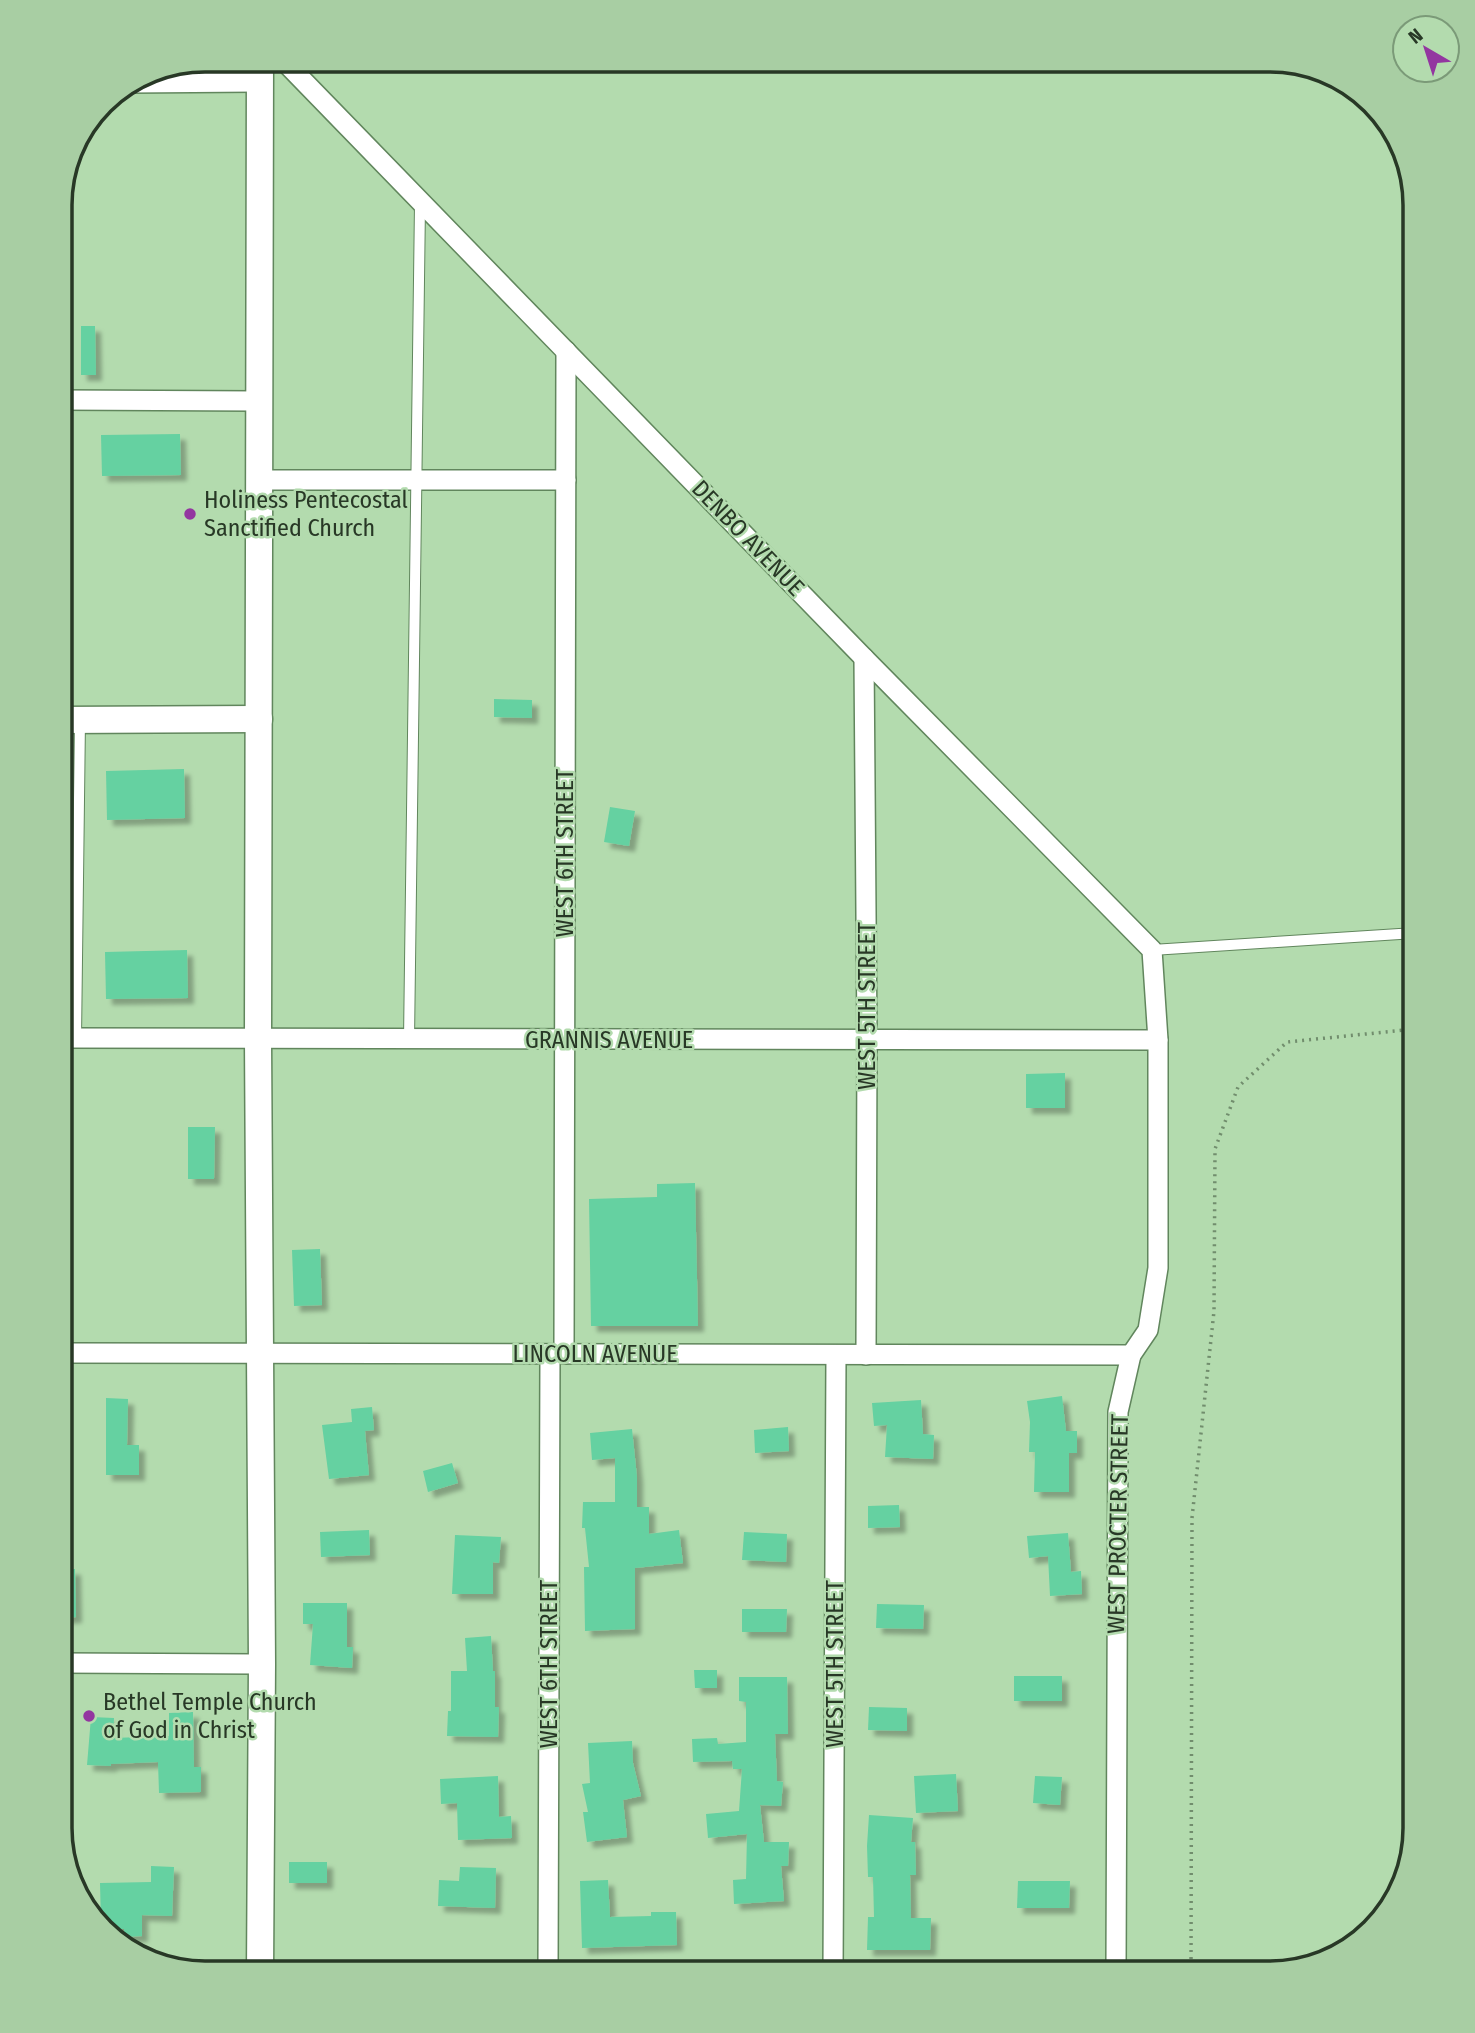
<svg xmlns="http://www.w3.org/2000/svg" width="1475" height="2033" viewBox="0 0 1475 2033" font-family="'Fira Sans Condensed',sans-serif">
<defs>
<filter id="shadow"><feDropShadow dx="6" dy="6" stdDeviation="2" flood-color="#0004"/></filter>
</defs>
<rect width="100%" height="100%" fill="#b3dbae"/>
<g fill="#65d1a1" filter="url(#shadow)">
<polygon points="81,326 95,326 96,375 81,375"/>
<polygon points="180,434 181,475 102,476 101,435"/>
<polygon points="494,699 532,700 532,718 494,717"/>
<polygon points="184,769 185,818 107,820 106,771"/>
<polygon points="610,807 635,811 629,846 604,842"/>
<polygon points="187,950 188,998 106,999 105,952"/>
<polygon points="1065,1073 1065,1108 1026,1108 1026,1074"/>
<polygon points="188,1127 215,1127 214,1179 188,1179"/>
<polygon points="695,1183 698,1326 591,1326 589,1199 657,1197 657,1184"/>
<polygon points="320,1249 322,1305 294,1306 292,1250"/>
<polygon points="1062,1396 1066,1431 1077,1431 1077,1453 1069,1453 1069,1492 1034,1492 1035,1452 1029,1452 1030,1422 1027,1401"/>
<polygon points="106,1398 128,1399 127,1445 139,1445 139,1475 106,1475"/>
<polygon points="921,1400 923,1434 934,1435 933,1459 885,1457 887,1425 874,1426 872,1403"/>
<polygon points="372,1407 374,1430 365,1431 369,1475 329,1479 322,1425 352,1422 351,1409"/>
<polygon points="788,1427 789,1451 755,1453 754,1430"/>
<polygon points="632,1429 637,1477 637,1507 649,1507 649,1534 679,1530 683,1563 635,1568 635,1629 585,1631 584,1567 589,1567 585,1528 582,1528 583,1502 615,1502 615,1458 592,1460 590,1433"/>
<polygon points="452,1463 458,1483 428,1492 423,1471"/>
<polygon points="899,1505 900,1527 868,1528 868,1506"/>
<polygon points="369,1530 370,1555 321,1557 320,1532"/>
<polygon points="744,1532 787,1534 786,1562 742,1560"/>
<polygon points="1068,1533 1071,1572 1081,1571 1082,1594 1050,1596 1048,1556 1029,1558 1027,1536"/>
<polygon points="455,1535 501,1537 499,1563 493,1562 493,1594 452,1594"/>
<polygon points="60,1569 75,1569 76,1617 60,1618"/>
<polygon points="303,1603 347,1603 347,1647 353,1647 352,1668 310,1665 313,1624 303,1624"/>
<polygon points="877,1604 924,1605 923,1629 876,1628"/>
<polygon points="742,1609 787,1609 786,1632 742,1632"/>
<polygon points="491,1636 493,1671 495,1671 495,1707 499,1707 498,1737 447,1736 448,1711 451,1711 451,1671 467,1671 465,1638"/>
<polygon points="694,1670 717,1670 717,1688 695,1688"/>
<rect x="1014" y="1676" width="48" height="25"/>
<polygon points="739,1677 787,1677 788,1734 775,1734 777,1781 783,1782 781,1806 760,1805 764,1842 789,1842 788,1866 781,1866 784,1901 734,1904 733,1880 746,1879 747,1834 708,1838 706,1814 739,1811 742,1769 733,1769 732,1761 693,1762 692,1739 717,1738 718,1744 746,1742 746,1702 739,1701"/>
<polygon points="869,1707 907,1708 907,1731 868,1730"/>
<polygon points="193,1712 194,1767 201,1767 201,1792 159,1793 158,1762 111,1764 111,1766 87,1765 91,1717 114,1718 113,1738 169,1736 169,1713"/>
<polygon points="632,1741 633,1763 641,1796 623,1800 627,1837 587,1842 583,1812 588,1812 582,1784 590,1783 588,1743"/>
<polygon points="956,1774 958,1811 916,1813 914,1776"/>
<polygon points="498,1776 499,1817 511,1816 512,1838 458,1840 457,1803 441,1804 440,1779"/>
<polygon points="1035,1776 1062,1777 1060,1805 1033,1803"/>
<polygon points="869,1815 913,1818 911,1842 915,1842 916,1875 910,1875 911,1918 931,1918 930,1950 867,1950 868,1917 874,1917 873,1877 868,1877 867,1846"/>
<rect x="289" y="1862" width="38" height="21"/>
<polygon points="151,1866 174,1867 172,1916 142,1915 142,1936 124,1937 124,1929 107,1929 101,1923 100,1883 151,1882"/>
<polygon points="460,1867 496,1868 495,1908 438,1906 439,1880 459,1881"/>
<polygon points="608,1880 610,1917 651,1916 651,1912 676,1912 677,1945 582,1948 580,1881"/>
<polygon points="1018,1881 1070,1881 1069,1908 1017,1908"/>
</g>
<g fill="none" stroke-linecap="round" stroke-linejoin="round">
<defs>
<g id="lane">
<polyline points="1152,950 1415,933"/>
<polyline points="76,1038 80,720"/>
<polyline points="409,1040 420,204"/>
</g>
<g id="street">
<polyline points="283,60 864,658 1152,950 1158,1040 1158,1268 1148,1330 1131,1355 1118,1412 1116,1973"/>
<polyline points="129,83 260,82"/>
<polyline points="60,400 260,401"/>
<polyline points="260,480 566,480"/>
<polyline points="864,658 867,1040 866,1355"/>
<polyline points="60,1038 1158,1040"/>
<polyline points="60,1353 1131,1355"/>
<polyline points="564,1354 566,351"/>
<polyline points="60,1663 262,1664"/>
<polyline points="548,1973 550,1354"/>
<polyline points="833,1973 836,1355"/>
</g>
<g id="secondary">
<polyline points="260,60 258,1040 262,1664 260,1973"/>
<polyline points="60,720 259,719"/>
</g>
</defs>
<use href="#lane" stroke="#61865d" stroke-width="12"/>
<use href="#street" stroke="#61865d" stroke-width="22"/>
<use href="#secondary" stroke="#61865d" stroke-width="29"/>
<polyline stroke="#718d6d" stroke-width="3.5" stroke-dasharray="2 5" stroke-linecap="butt" points="1191,1973 1192,1518 1214,1311 1215,1149 1238,1087 1287,1042 1415,1029"/>
<use href="#lane" stroke="#fff" stroke-width="10"/>
<use href="#street" stroke="#fff" stroke-width="19"/>
<use href="#secondary" stroke="#fff" stroke-width="26"/>
</g>
<g fill="#9336a0" stroke="#b3dbae" stroke-width="2.5">
<circle cx="190" cy="514" r="7"/>
<circle cx="89" cy="1716" r="7"/>
</g>
<g text-anchor="middle" dominant-baseline="central" stroke-width="5" stroke-linejoin="round" paint-order="stroke">
<g font-size="24" fill="#283826" stroke="#b3dbae" text-anchor="start">
<text x="204" y="500">Holiness Pentecostal<tspan x="204" dy="28">Sanctified Church</tspan></text>
<text x="103" y="1702">Bethel Temple Church<tspan x="103" dy="28">of God in Christ</tspan></text>
</g>
<g font-size="24" fill="#283826" stroke="#b3dbae">
<text transform="translate(748 538) rotate(46)">DENBO AVENUE</text>
<text transform="translate(565 853) rotate(-90)">WEST 6TH STREET</text>
<text transform="translate(867 1006) rotate(-90)">WEST 5TH STREET</text>
<text x="609" y="1040">GRANNIS AVENUE</text>
<text x="595" y="1354">LINCOLN AVENUE</text>
<text transform="translate(1118 1524) rotate(-89)">WEST PROCTER STREET</text>
<text transform="translate(549 1664) rotate(-90)">WEST 6TH STREET</text>
<text transform="translate(835 1664) rotate(-90)">WEST 5TH STREET</text>
</g>
</g>
<path d="M0 0H1475V2033H0ZM205 72H1270A133 133 0 0 1 1403 205V1828A133 133 0 0 1 1270 1961H205A133 133 0 0 1 72 1828V205A133 133 0 0 1 205 72Z" fill="#a8cea3" fill-rule="evenodd"/>
<path fill="none" stroke="#283826" stroke-width="3.5" d="M205 72H1270A133 133 0 0 1 1403 205V1828A133 133 0 0 1 1270 1961H205A133 133 0 0 1 72 1828V205A133 133 0 0 1 205 72Z"/>
<g transform="translate(1426 49) rotate(321)"><circle r="33" fill="#b3dbae" stroke="#7b9a78" stroke-width="2"/>
<path d="M0-5L12 26L0 18L-12 26Z" fill="#9336a0"/>
<text y="-10" font-size="19" font-weight="bold" text-anchor="middle" fill="#283826">N</text>
</g>
</svg>
